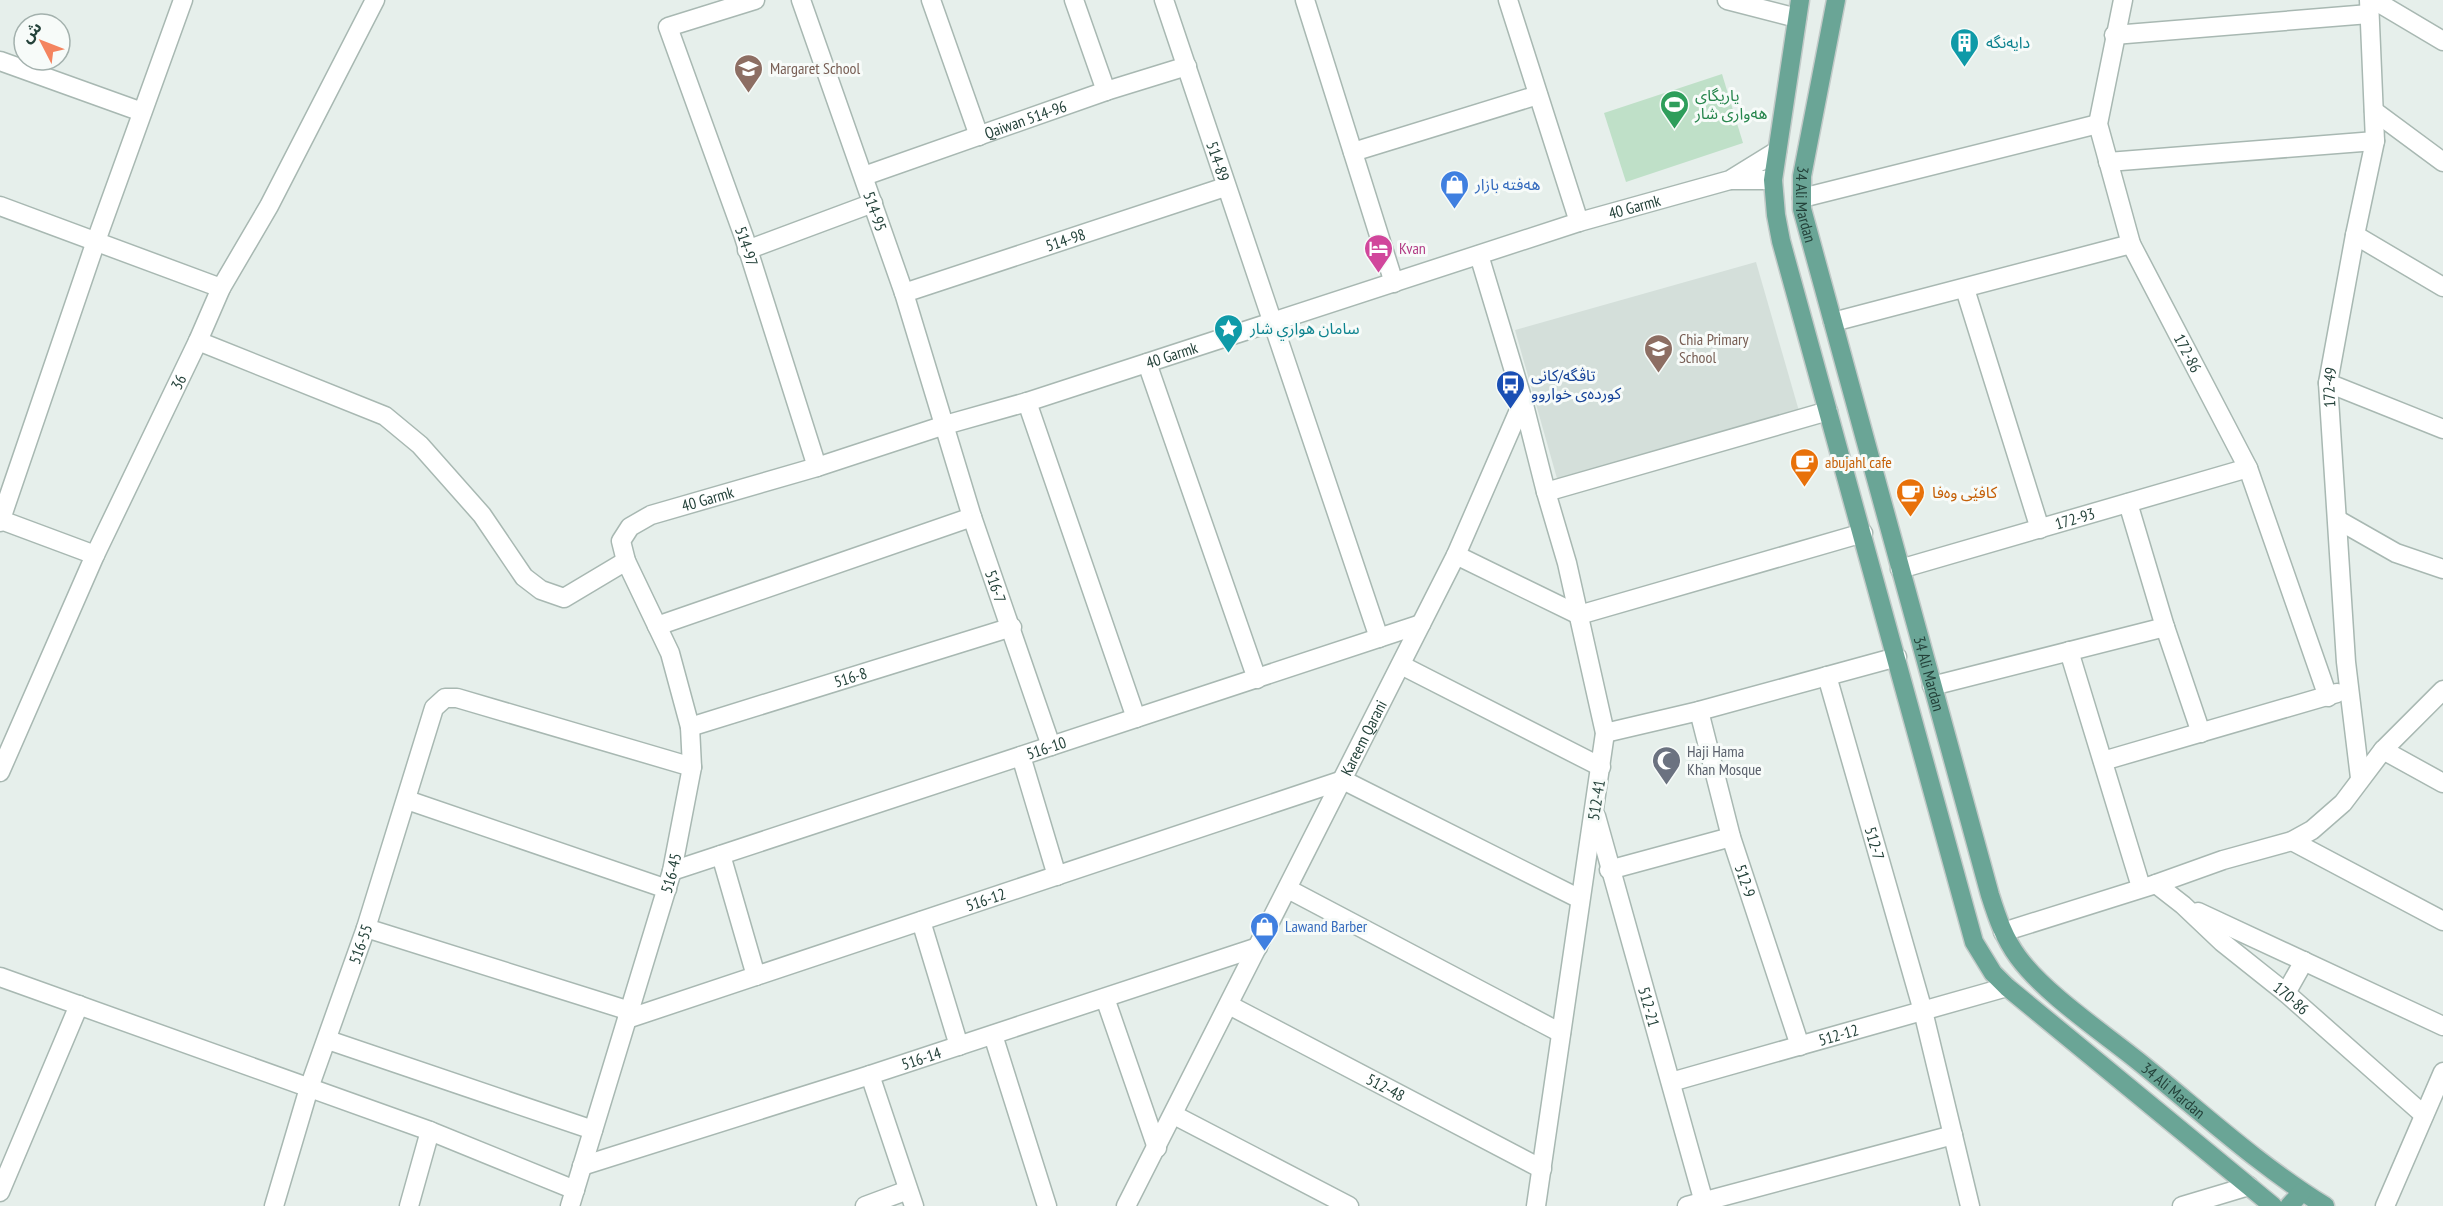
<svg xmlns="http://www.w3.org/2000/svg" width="2443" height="1206" viewBox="0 0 2443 1206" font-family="'PT Sans Narrow','Noto Sans Arabic',sans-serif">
<rect width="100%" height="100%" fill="#e6efeb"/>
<polygon fill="#d4dfda" points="1756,262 1801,418 1558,482 1515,330"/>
<polygon fill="#bfe0c8" points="1722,74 1743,143 1626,182 1604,113"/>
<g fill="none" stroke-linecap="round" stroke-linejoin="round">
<defs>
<g id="minor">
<path id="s1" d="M 755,0 L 668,27 L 744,237 L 817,467"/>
<path id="s2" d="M 801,0 L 904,293 L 972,517 L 1051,746"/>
<polyline points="931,0 979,136"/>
<polyline points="1074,0 1106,91"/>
<path id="s3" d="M 1164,0 L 1379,638"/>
<polyline points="1305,0 1394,283"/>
<polyline points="1508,0 1579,222"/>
<polyline points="1727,0 1797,18"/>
<path id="s4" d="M 2123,0 L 2098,124 L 2131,244 L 2248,468 L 2328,697"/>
<polyline points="2374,0 2443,41"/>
<polyline points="2114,35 2369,14"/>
<polyline points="0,61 142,112"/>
<polyline points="2374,111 2443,162"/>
<polyline points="1353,152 1538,95"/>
<polyline points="2108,162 2375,141"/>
<path id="s5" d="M 864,176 L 1106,91 L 1187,66"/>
<polyline points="1732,180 1773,180"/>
<polyline points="1802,198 2098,124"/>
<polyline points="0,206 221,288"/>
<polyline points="2355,235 2443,287"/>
<polyline points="747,250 873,203"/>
<polyline points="1965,289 2040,529"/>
<path id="s6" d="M 904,293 L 1225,187"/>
<polyline points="1833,322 2131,244"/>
<polyline points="198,341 385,416 420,445 482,515 524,577 541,590 564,598 626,561"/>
<polyline points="1147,363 1257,679"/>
<polyline points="2328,383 2443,429"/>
<polyline points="1523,401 1546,492 1567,563 1605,733 1536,1206"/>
<polyline points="1027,402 1136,718"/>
<polyline points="1546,492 1828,411"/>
<polyline points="2128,503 2165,627 2201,733"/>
<polyline points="1,520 95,555"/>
<polyline points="2338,520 2396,553 2443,569"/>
<polyline points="0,522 96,241 183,0"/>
<polyline points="1456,555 1579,615 1863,533"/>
<path id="s7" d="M 1900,569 L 2248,468"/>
<polyline points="657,626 972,517"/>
<polyline points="2069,651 2141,887"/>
<polyline points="1401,665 1601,767"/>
<path id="s8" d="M 1827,676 L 1923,1011 L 1970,1206"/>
<polyline points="1932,686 2165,627"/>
<path id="s9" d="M 1699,711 L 1731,837 L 1800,1046"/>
<path id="s10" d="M 690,727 L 1012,627"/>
<polyline points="1605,733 1699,711 1897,657"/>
<polyline points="2383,750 2443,783"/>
<polyline points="1021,756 1057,876"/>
<polyline points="2103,761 2337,693"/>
<path id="s11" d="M 0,772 L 95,555 L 198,341 L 221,288 L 269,206 L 375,0"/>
<path id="s12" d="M 2360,778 L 2346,662 L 2328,383 L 2355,235 L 2375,141 L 2369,0"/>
<polyline points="407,800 667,889"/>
<path id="s13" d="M 1596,816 L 1705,1206"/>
<polyline points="2292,841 2443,921"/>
<polyline points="721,855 756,976"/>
<polyline points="1609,870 1731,837"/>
<path id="s14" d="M 672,871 L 1421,624"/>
<path id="s15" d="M 2156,884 L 2183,905 L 2222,942 L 2286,993 L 2424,1115"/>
<polyline points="1288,889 1561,1033"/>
<polyline points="2198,912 2443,1026"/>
<polyline points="921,921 959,1046"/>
<polyline points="366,928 630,1011"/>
<polyline points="2003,932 2156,884 2223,860 2292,841 2312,830 2343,803 2383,750 2443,690"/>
<polyline points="0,977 430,1131 575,1190"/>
<polyline points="2286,993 2304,961"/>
<polyline points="1105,998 1157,1148"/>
<path id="s16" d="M 1229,1005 L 1542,1169"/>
<path id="s17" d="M 627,1019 L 1343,780 L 1580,899"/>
<polyline points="993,1035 1047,1206"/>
<polyline points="328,1040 593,1130"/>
<polyline points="870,1075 914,1206"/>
<path id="s18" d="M 1671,1082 L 2007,987"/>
<polyline points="1174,1115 1349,1206"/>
<path id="s19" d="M 582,1166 L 870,1075 L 1258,947"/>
<polyline points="0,1192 79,1005"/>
<path id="s20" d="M 274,1206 L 309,1088 L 366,928 L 434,708 L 445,698 L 457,698 L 692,767"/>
<polyline points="409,1206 430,1131"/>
<path id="s21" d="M 570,1206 L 672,871 L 692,767 L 690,727 L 670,653 L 626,561 L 621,541 L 630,527 L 651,515 L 817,467 L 945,425 L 1027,402 L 1579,222 L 1730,180 L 1777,151"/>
<polyline points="865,1206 908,1190"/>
<path id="s22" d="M 1126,1206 L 1456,555 L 1523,401 L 1479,255"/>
<polyline points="1687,1206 1953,1135"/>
<polyline points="2182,1206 2249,1186"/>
<polyline points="2385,1206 2443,1072"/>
</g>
<g id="major">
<polyline points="1800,0 1773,180 1776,215 1781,241 1974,942 1993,973 2007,987 2273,1206"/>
<path id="s23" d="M 1836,0 L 1802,176 L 1802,209 L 1990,895 C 1997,917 2004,938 2018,957 C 2044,993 2102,1032 2138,1061 C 2199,1110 2258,1165 2325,1206"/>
<polyline points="2289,1206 2302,1192"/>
</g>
</defs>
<use href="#minor" stroke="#a8b8b2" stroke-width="21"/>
<use href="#major" stroke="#c2cac8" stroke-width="21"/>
<use href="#minor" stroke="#fff" stroke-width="18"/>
<use href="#major" stroke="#6aa596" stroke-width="18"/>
</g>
<defs>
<symbol id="building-pin" viewBox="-11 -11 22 30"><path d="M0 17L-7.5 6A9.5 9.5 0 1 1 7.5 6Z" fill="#0f9aa8" stroke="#f7fbf9"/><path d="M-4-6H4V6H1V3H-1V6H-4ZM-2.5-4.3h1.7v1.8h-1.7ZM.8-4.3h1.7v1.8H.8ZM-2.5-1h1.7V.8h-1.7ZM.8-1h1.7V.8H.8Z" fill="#fff"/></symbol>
<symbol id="school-pin" viewBox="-11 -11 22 30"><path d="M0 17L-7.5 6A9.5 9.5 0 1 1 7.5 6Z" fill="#8d6e63" stroke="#f7fbf9"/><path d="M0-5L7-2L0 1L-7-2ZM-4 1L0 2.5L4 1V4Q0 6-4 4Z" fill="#fff"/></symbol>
<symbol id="stadium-pin" viewBox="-11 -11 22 30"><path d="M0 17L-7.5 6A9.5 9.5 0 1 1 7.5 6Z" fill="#2e9e5b" stroke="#f7fbf9"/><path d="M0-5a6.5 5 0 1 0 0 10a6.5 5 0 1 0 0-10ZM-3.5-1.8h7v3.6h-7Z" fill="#fff"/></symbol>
<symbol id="shop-pin" viewBox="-11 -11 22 30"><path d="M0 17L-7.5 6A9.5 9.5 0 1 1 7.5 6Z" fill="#3f7fe0" stroke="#f7fbf9"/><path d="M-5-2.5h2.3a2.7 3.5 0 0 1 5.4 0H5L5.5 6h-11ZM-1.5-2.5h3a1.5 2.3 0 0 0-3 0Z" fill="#fff"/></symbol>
<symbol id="hotel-pin" viewBox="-11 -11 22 30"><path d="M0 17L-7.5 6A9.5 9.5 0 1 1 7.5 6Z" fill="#d1479c" stroke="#f7fbf9"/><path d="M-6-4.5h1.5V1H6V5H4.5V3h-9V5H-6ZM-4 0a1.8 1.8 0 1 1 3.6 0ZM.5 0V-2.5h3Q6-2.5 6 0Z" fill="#fff"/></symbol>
<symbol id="sight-pin" viewBox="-11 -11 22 30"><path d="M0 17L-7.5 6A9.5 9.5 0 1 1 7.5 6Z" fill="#0f9aa8" stroke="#f7fbf9"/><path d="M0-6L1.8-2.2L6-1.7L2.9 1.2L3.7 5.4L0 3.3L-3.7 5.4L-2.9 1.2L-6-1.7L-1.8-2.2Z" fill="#fff"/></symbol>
<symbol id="bus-pin" viewBox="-11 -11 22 30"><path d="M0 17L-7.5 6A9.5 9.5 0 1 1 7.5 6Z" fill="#1a4fb4" stroke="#f7fbf9"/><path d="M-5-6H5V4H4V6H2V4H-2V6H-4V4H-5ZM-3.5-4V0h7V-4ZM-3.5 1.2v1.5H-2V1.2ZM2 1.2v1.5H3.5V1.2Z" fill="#fff"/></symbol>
<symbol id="cafe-pin" viewBox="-11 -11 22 30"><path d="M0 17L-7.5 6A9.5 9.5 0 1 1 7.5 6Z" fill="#e8710a" stroke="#f7fbf9"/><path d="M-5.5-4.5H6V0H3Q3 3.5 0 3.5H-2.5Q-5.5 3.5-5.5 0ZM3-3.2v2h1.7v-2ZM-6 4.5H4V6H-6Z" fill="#fff"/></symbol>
<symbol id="mosque-pin" viewBox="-11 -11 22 30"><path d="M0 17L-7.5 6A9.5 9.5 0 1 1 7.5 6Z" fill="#6b7280" stroke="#f7fbf9"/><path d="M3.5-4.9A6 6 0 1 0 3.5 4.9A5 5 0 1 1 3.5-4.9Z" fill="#fff"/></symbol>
</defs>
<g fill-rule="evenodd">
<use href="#building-pin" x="1948" y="26" width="33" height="45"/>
<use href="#school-pin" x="732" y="52" width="33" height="45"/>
<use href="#stadium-pin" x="1658" y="88" width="33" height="45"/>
<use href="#shop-pin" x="1438" y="168" width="33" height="45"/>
<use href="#hotel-pin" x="1362" y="232" width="33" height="45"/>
<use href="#sight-pin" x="1212" y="312" width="33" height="45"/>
<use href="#school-pin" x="1642" y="332" width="33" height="45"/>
<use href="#bus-pin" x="1494" y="368" width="33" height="45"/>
<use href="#cafe-pin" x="1788" y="446" width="33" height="45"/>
<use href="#cafe-pin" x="1894" y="476" width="33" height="45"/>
<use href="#mosque-pin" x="1650" y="744" width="33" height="45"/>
<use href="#shop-pin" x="1248" y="910" width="33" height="45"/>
</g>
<g text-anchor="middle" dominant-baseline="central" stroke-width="6" stroke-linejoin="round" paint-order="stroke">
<g font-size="16" fill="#0d838f" stroke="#f7fbf9" text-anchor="start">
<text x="1986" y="42">دایەنگە</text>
<text x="1250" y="328">سامان هواري شار</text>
</g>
<g font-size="16" fill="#785e54" stroke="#f7fbf9" text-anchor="start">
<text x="770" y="68">Margaret School</text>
<text x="1679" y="339">Chia Primary<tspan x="1679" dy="18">School</tspan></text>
</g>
<g font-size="16" fill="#27864d" stroke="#f7fbf9" text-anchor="start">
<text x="1695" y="95">یاریگای<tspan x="1695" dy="18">هەواری شار</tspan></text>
</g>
<g font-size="16" fill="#24423a" stroke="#f7fbf9">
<text stroke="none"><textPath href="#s5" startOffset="171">Qaiwan 514-96</textPath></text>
<text stroke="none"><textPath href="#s3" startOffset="170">514-89</textPath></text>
<text stroke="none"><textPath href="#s23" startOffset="208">34 Ali Mardan</textPath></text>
<text stroke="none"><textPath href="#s21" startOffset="1767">40 Garmk</textPath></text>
<text stroke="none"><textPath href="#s2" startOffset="224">514-95</textPath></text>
<text stroke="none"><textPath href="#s6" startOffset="170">514-98</textPath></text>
<text stroke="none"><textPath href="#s1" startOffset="324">514-97</textPath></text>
<text stroke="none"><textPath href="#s4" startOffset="374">172-86</textPath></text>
<text stroke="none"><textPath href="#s21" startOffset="1281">40 Garmk</textPath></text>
<text stroke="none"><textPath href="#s11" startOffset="429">36</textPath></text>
<text stroke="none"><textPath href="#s12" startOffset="392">172-49</textPath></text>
<text stroke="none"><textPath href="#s21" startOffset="795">40 Garmk</textPath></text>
<text stroke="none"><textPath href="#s7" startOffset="182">172-93</textPath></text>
<text stroke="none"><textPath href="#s2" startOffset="618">516-7</textPath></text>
<text stroke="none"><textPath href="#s23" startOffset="694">34 Ali Mardan</textPath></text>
<text stroke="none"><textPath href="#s10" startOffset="168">516-8</textPath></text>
<text stroke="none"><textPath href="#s22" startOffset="525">Kareem Qarani</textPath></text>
<text stroke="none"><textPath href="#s14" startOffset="394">516-10</textPath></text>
<text transform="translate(1596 800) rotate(-81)">512-41</text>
<text stroke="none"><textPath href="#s8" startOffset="174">512-7</textPath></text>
<text stroke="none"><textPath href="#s21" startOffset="348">516-45</textPath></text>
<text stroke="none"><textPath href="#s9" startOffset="176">512-9</textPath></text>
<text stroke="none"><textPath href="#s17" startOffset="378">516-12</textPath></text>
<text stroke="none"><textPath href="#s20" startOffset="276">516-55</textPath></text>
<text stroke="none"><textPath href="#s15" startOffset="177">170-86</textPath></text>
<text stroke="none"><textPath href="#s13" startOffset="198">512-21</textPath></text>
<text stroke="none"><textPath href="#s18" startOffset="174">512-12</textPath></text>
<text stroke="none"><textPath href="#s19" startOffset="356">516-14</textPath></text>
<text stroke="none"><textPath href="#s16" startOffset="177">512-48</textPath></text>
<text stroke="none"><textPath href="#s23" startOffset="1197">34 Ali Mardan</textPath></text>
</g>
<g font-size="16" fill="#366cbe" stroke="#f7fbf9" text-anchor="start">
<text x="1475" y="184">هەفتە بازار</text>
<text x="1285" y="926">Lawand Barber</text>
</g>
<g font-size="16" fill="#b23c85" stroke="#f7fbf9" text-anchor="start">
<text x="1399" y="248">Kvan</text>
</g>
<g font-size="16" fill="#164399" stroke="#f7fbf9" text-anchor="start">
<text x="1531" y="375">تاڤگە/کانی<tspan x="1531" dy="18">کوردەی خواروو</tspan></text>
</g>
<g font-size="16" fill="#c56008" stroke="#f7fbf9" text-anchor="start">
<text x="1825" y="462">abujahl cafe</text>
<text x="1932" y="492">کافێی وەفا</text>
</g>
<g font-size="16" fill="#5b616d" stroke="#f7fbf9" text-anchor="start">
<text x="1687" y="751">Haji Hama<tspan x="1687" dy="18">Khan Mosque</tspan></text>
</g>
</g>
<g transform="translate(42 42) rotate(312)"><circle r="28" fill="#f7fbf9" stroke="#a3b1ad" stroke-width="1.5"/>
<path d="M0-4.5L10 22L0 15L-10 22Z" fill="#f4845f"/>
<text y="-9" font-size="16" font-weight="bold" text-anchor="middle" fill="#24423a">ش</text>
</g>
</svg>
